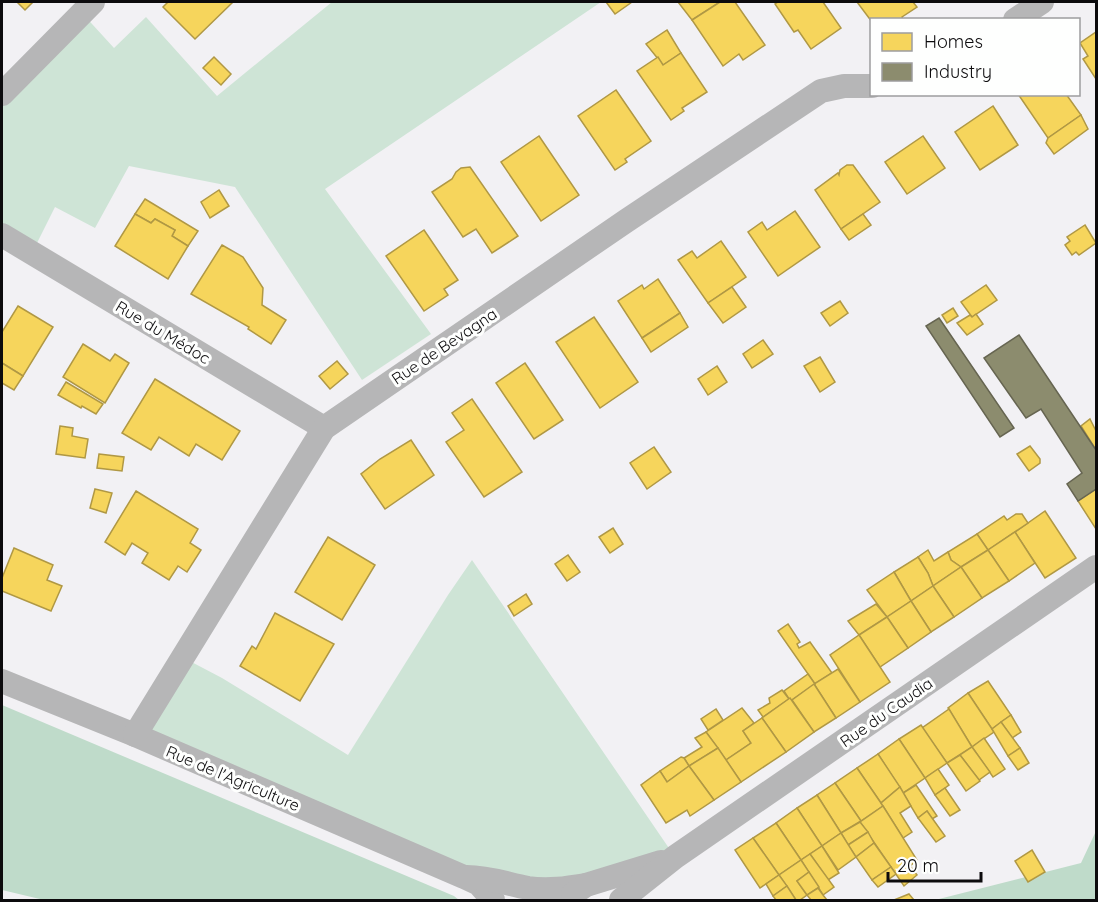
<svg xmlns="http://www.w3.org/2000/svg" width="1098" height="902" viewBox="0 0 1098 902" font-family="Quicksand,sans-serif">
<rect width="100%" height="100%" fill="#f2f1f4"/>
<g fill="#cee4d6">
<polygon points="332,2 601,2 325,189 431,334 362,380 235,187 129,166 95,228 55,207 32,253 2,235 2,94 82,13 114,48 146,17 217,96"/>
<polygon points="472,560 675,857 633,871 508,883 135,735 182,657 222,678 348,755 448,595"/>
</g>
<g fill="#bfdbca">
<polygon points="2,705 454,896 459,900 44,900 2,890"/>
<polygon points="1096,831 1096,899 935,900 1081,863"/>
</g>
<g fill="#f6d55c" stroke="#b09844" stroke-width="1.5">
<polygon points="17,2 33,2 25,10"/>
<polygon points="168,2 233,2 195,39 163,7"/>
<polygon points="606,2 632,2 615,14"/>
<polygon points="678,2 720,2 692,20"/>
<polygon points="720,2 735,2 765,45 743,60 739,54 723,66 692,20"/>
<polygon points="778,2 823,2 841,28 811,49 798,30 794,32 775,4"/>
<polygon points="857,2 913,2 917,7 902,17 903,20 872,20 872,22"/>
<polygon points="667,30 681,53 663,65 646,44"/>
<polygon points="1096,32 1096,79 1083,59 1088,56 1080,43"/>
<polygon points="681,53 707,92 682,108 684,111 671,120 637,71 658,57 663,65"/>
<polygon points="214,57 231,74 221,85 203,68"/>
<polygon points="616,90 651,141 625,159 627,162 615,170 578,116"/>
<polygon points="1018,94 1066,94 1081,115 1048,138"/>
<polygon points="993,106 1018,145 980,170 955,132"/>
<polygon points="1081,115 1088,129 1054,154 1046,143 1048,138"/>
<polygon points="539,136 579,195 541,221 501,162"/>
<polygon points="923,136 945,168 907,194 885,162"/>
<polygon points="847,165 853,165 880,202 841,229 815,190 838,173 839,175 840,170"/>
<polygon points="470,167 518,236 492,253 476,229 463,237 432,192 452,179 456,172 461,168"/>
<polygon points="219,190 229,206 210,218 201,202"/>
<polygon points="145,199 198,231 188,246 172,236 175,230 155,219 151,223 135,214"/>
<polygon points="795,211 820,247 778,276 748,232 762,222 767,230"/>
<polygon points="135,214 151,223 155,219 175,230 172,236 188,246 168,279 115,246"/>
<polygon points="863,214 871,225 849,240 841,229"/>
<polygon points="1085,225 1096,243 1079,255 1076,252 1072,255 1065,245 1070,241 1067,237"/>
<polygon points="424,230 458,280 444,289 448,295 424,311 386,256"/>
<polygon points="721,241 746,277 708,303 678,260 692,251 697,258"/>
<polygon points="222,245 243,257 263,288 262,305 286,320 271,344 248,329 249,327 191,294"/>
<polygon points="658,279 680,313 642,338 618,301 642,285 644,289"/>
<polygon points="986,285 997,300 972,317 961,302"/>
<polygon points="732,287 746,307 723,323 708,303"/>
<polygon points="840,301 848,313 830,326 821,313"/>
<polygon points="18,306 53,327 23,376 2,363 2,332"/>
<polygon points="953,308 958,316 947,323 942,315"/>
<polygon points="680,313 688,327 651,352 642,338"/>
<polygon points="976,314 983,324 967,335 957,323 970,315 972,317"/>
<polygon points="594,317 638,382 600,408 556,342"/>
<polygon points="763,340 773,354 752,368 743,354"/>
<polygon points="83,344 110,361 115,354 129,363 105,403 63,377"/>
<polygon points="820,357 835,382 820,392 804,366"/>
<polygon points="337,361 348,374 330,389 319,376"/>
<polygon points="2,363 23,376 14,390 2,383"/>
<polygon points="525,363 563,420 534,439 496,383"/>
<polygon points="717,366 727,382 708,395 698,379"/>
<polygon points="155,379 240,431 222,460 196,444 189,456 159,437 151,450 122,433"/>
<polygon points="66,382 103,404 96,414 82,406 81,408 58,395"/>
<polygon points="472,399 522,472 484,497 446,442 464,430 452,413"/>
<polygon points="1090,419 1096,431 1096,450 1081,426"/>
<polygon points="60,426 73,428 72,436 88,439 85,458 56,454"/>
<polygon points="411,440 434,475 385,509 361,474 380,459"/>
<polygon points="1030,446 1040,459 1040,463 1029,471 1017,454"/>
<polygon points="654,447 671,472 647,489 630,463"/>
<polygon points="99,454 124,457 122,471 97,468"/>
<polygon points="95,489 112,493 106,513 90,508"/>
<polygon points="1096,489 1096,529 1078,501"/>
<polygon points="136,491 198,529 190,543 201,550 187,572 178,566 169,580 142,563 148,553 132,543 125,555 105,542"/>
<polygon points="1045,511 1076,558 1045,578 1015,532"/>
<polygon points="1016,514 1022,514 1028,523 988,550 977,534 1004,516 1007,520"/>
<polygon points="613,528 623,544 610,553 599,537"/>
<polygon points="1015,532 1035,563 1009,581 988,550"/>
<polygon points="977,534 988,550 961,567 951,560 948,552"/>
<polygon points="328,537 375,565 342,620 295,592"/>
<polygon points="14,548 53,565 47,580 62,586 51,611 2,591 2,578"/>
<polygon points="928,550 934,561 948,552 951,560 961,567 933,586 928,573 918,557"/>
<polygon points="988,550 1009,581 982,598 961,567"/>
<polygon points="568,555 580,572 567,581 555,564"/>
<polygon points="918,557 928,573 933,586 911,601 894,572"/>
<polygon points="961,567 982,598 954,617 933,586"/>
<polygon points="894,572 911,601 887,617 867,590"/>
<polygon points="933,586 954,617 931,632 911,601"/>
<polygon points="526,594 532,604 514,616 508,606"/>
<polygon points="911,601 931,632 908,648 887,617"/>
<polygon points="876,604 887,617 859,635 848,621"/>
<polygon points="275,613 334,644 300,701 240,666 252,646 256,649"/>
<polygon points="887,617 908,648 880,667 859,635"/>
<polygon points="788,624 800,642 797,644 799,648 810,642 832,673 815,684 778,631"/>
<polygon points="859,635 890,682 860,702 830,655"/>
<polygon points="838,669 860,702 836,718 814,684"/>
<polygon points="808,674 815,684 792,700 789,699 784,691"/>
<polygon points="988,681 1011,715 992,729 968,693"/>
<polygon points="814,684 836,718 814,732 792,700"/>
<polygon points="782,690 789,699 763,717 758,710 770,703 769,698"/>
<polygon points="968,693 994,732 972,747 948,708"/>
<polygon points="790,698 814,732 786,752 762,718"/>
<polygon points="742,708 754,723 743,731 751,743 726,760 706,732"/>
<polygon points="716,709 723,720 708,730 701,719"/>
<polygon points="949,709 972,747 947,763 922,728"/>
<polygon points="1011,715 1021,732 1012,738 1001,722"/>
<polygon points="762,718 786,752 741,782 726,760 751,743 743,731"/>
<polygon points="1001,722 1020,748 1008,756 992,729"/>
<polygon points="921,725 947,763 925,778 899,739"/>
<polygon points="706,732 718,748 689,766 684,758 702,747 695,738"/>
<polygon points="984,738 1005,769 993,777 972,747"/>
<polygon points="899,739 925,778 903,793 878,754"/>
<polygon points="972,747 990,772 979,780 960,755"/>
<polygon points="718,748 741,782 714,800 689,766"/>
<polygon points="1020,748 1029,763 1018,770 1008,756"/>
<polygon points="878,754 900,787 881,803 857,768"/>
<polygon points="960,755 980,781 966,791 947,763"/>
<polygon points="681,757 684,758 689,766 667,782 660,771"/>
<polygon points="689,766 714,800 690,816 687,810 666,823 641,785 660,771 667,782"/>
<polygon points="857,768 883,806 861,821 835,783"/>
<polygon points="938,769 949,785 935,795 925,778"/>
<polygon points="835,783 861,821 841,833 817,795"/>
<polygon points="916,785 937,816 932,819 927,811 918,818 903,793"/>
<polygon points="900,787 911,806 900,813 912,832 903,838 881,803"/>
<polygon points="945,788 960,810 950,816 935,795"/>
<polygon points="817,795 841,833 822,846 797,808"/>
<polygon points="883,806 917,860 910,866 917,875 904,886 860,822"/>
<polygon points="797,808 822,846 801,860 776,823"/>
<polygon points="927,811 945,836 936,842 918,818"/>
<polygon points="860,822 868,832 848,845 841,833"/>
<polygon points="776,823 801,860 779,875 753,838"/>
<polygon points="868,832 874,843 856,857 848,845"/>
<polygon points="841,833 856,857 838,870 822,846"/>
<polygon points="753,838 779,875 760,888 735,850"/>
<polygon points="874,843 891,867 872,880 856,857"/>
<polygon points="822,846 839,873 828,880 810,854"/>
<polygon points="1032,850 1045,872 1028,882 1015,861"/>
<polygon points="810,854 834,887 823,895 801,860"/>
<polygon points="801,860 809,872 797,881 807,895 800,900 796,900 779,875"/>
<polygon points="891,867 896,874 878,887 872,880"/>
<polygon points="809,872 819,887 807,895 797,881"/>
<polygon points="779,875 787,886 773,896 766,884"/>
<polygon points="787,886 796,900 776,900 773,896"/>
<polygon points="818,888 823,895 827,900 811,900 807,895"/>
<polygon points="909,894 914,900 894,900"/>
</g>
<g fill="#8c8c6e" stroke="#666551" stroke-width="1.5">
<polygon points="939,318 1014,428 1000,437 926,326"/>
<polygon points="1019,335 1096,450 1096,489 1078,501 1067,484 1082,473 1041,409 1026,418 984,358"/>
</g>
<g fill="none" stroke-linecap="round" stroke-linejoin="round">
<g stroke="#b6b6b7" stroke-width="24">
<polyline points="1015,20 1042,2"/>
<polyline points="2,94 93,2"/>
<polyline points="2,235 324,428"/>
<polyline points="2,681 135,735 464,877 479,884 493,900"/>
<polyline points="135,735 324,428 626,221 821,91 844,86 872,86"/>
<path d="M 467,877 C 489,877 507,884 528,888 C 548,891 567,888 586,885"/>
<polyline points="573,894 586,885 661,862"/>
<polyline points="621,900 675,857 1096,567"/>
</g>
</g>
<g text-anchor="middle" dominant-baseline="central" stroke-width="6" stroke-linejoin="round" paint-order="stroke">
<g font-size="16" fill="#0c0b0d" stroke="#fefffe">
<text transform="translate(163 332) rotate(31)">Rue du Médoc</text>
<text transform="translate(444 346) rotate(-34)">Rue de Bevagna</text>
<text transform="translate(886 712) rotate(-35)">Rue du Caudia</text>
<text transform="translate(233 778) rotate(23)">Rue de l'Agriculture</text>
</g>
</g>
<rect width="1098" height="902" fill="none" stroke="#0c0b0d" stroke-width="6"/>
<rect x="870" y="18" width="210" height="78" fill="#fefffe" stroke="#9d9d9e" stroke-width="1.5"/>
<rect x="882" y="33" width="30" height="18" fill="#f6d55c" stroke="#9d9d9e" stroke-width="1.5"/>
<text x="924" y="48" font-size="18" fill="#0c0b0d">Homes</text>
<rect x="882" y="63" width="30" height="18" fill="#8c8c6e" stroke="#9d9d9e" stroke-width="1.5"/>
<text x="924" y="78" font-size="18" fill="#0c0b0d">Industry</text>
<path d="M888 872v9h93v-9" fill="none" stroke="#0c0b0d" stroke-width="3"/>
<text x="897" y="872" font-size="18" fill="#0c0b0d" stroke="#fefffe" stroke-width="4.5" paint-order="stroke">20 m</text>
</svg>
